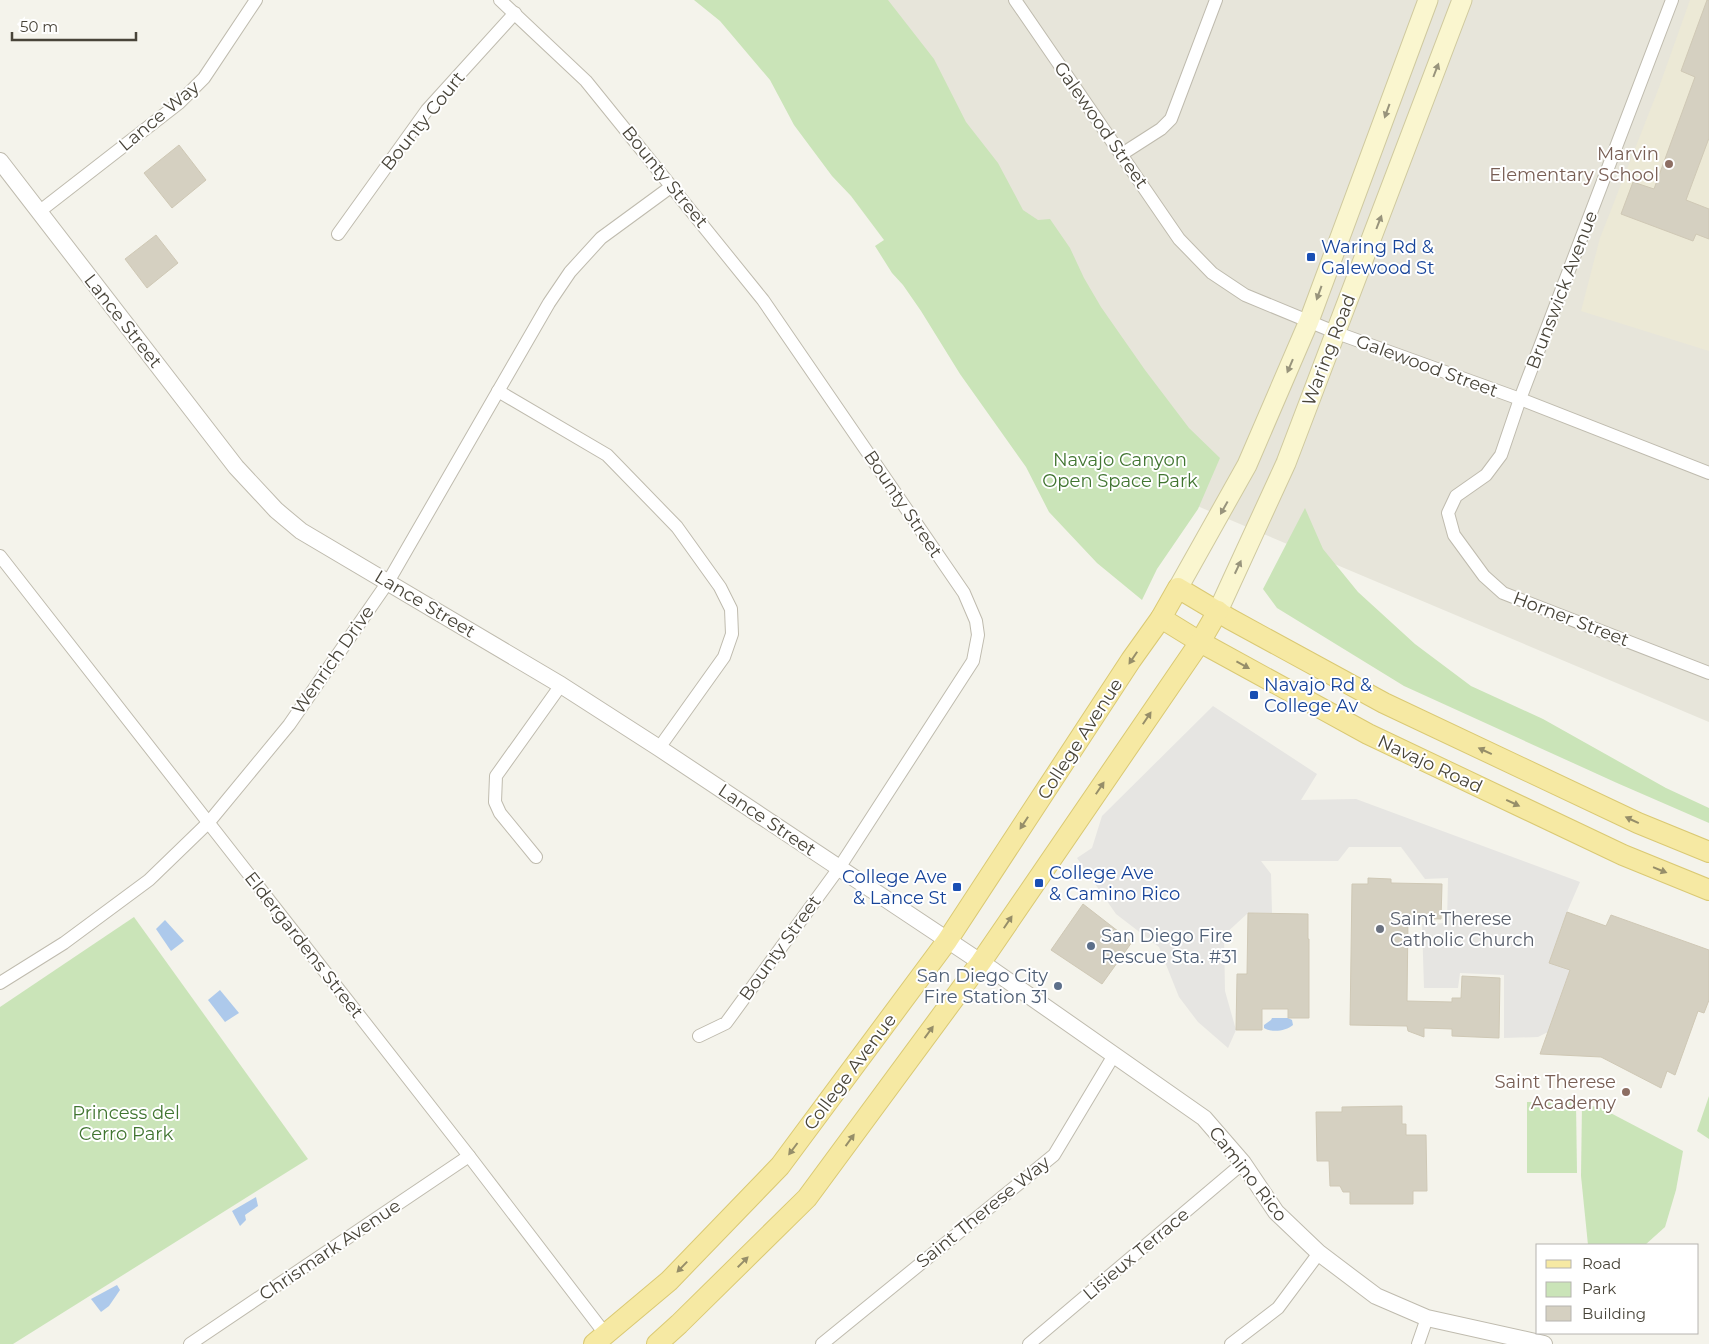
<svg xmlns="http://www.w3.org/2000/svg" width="1709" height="1344" viewBox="0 0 1709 1344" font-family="Montserrat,sans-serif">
<rect width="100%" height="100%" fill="#f4f3eb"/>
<polygon fill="#e7e5da" points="775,0 1709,0 1709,722 1112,470"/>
<polygon fill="#ece9d6" points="1690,0 1709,0 1709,351 1581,311 1600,238 1658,90"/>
<g fill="#cae4b8">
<polygon points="694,0 888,0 934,59 966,122 998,163 1023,210 1038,220 1050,219 1070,248 1084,278 1101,307 1145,370 1189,428 1220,458 1198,509 1157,569 1142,600 1097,563 1049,512 1026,467 960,374 921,311 903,285 892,273 875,246 884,240 851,196 832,176 794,125 770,80 720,21"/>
<polygon points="1305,508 1323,549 1358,592 1415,644 1471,686 1543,719 1666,788 1709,808 1709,823 1617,783 1404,686 1277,608 1263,589"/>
<polygon points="134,917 308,1159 13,1344 0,1344 0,1007"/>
<polygon points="1709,1096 1709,1139 1697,1131"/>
<polygon points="1527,1102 1576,1102 1577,1173 1527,1173"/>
<polygon points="1582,1104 1601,1108 1683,1151 1676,1190 1665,1227 1645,1245 1588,1245 1581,1176"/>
</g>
<polygon fill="#e6e5e2" points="1213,706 1317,774 1301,800 1356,799 1580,882 1567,912 1549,963 1570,970 1548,1032 1538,1037 1504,1038 1504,975 1460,973 1458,988 1424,988 1422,924 1447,923 1448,878 1425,879 1401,847 1349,847 1338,861 1261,861 1271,874 1272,913 1248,913 1224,935 1225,991 1236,1030 1228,1048 1198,1022 1179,997 1159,947 1116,914 1077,858 1092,848 1102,816"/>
<g fill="#adc9eb">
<polygon points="165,920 184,941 171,951 156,929"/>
<polygon points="220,990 239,1013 225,1022 208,1000"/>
<path d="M 1272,1018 L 1288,1018 L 1292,1020 L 1293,1025 C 1286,1031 1272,1033 1264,1028 L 1264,1025 L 1271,1020 Z"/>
<polygon points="256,1197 258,1206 245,1215 246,1220 240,1226 232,1211"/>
<polygon points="117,1285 120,1290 109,1306 101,1312 91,1299"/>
</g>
<g fill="#d5d0c1" stroke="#cfc8b5">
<polygon points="1707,0 1709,0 1709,138 1686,200 1709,209 1709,239 1696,234 1693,241 1621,214 1633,182 1654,189 1695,77 1681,71"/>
<polygon points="179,145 206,180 172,208 144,173"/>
<polygon points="156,235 178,263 147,288 125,259"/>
<polygon points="1368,878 1391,879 1391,883 1442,884 1441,919 1408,918 1407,1001 1452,1002 1452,998 1461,998 1462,976 1500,978 1499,1038 1452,1036 1452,1029 1424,1028 1424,1037 1408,1031 1407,1026 1350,1025 1352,884 1368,884"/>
<polygon points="1083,904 1132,942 1102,984 1051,950"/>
<polygon points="1567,912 1606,926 1611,915 1709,950 1709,1000 1704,1013 1698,1011 1675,1075 1667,1071 1661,1088 1601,1057 1540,1054 1570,970 1549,963"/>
<polygon points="1248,913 1308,914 1308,939 1309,939 1309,1018 1288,1018 1288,1009 1262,1009 1262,1030 1236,1030 1237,974 1247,974"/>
<polygon points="1402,1106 1402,1124 1406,1124 1406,1135 1426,1135 1427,1191 1413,1191 1413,1204 1350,1204 1350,1192 1343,1192 1340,1186 1330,1186 1329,1161 1317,1161 1316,1112 1342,1112 1342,1107"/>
</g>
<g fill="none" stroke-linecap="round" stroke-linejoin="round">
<defs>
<g id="minor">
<polyline points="500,0 586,81 763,300 964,593 976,621 978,635 973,661 839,868 726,1023 699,1036"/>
<polyline points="1015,0 1179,239 1212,273 1245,295 1337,333 1520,399 1709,473"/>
<polyline points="1672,0 1520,399 1501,455 1486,475 1456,496 1448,513 1454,535 1484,576 1503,593 1709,673"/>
<polyline points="1122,154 1161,129 1171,119 1216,0"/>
<polyline points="40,211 179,103 204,78 256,0"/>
<polyline points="338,234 427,110 515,13"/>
<polyline points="498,391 607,455 677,527 720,587 731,609 732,634 724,657 659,748"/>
<polyline points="0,556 469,1156 606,1335"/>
<polyline points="536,857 500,813 495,802 496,776 561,685"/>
<polyline points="0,983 64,943 149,880 209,822 289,725 388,582 549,303 570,272 601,238 672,186"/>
<polyline points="190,1344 469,1156"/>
<polyline points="822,1344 1054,1155 1114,1055"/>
<polyline points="1029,1344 1243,1163"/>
<polyline points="1231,1344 1278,1308 1319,1253"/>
<polyline points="1418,1344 1427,1318"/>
</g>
<polyline id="tertiary" points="0,161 236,467 276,510 301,531 561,685 659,748 994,971 1204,1118 1243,1163 1276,1212 1319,1253 1376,1296 1427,1318 1544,1344"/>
<g id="secondary">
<polyline points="1178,588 1247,465 1309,321 1428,0"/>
<polyline points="1218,611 1286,463 1462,0"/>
</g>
<g id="primary">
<polyline points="1161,618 1200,642 1368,734 1623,855 1709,890"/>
<polyline points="594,1344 669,1281 780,1166 947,941 1131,660 1161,618 1178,588 1230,619 1384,703 1638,823 1709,852"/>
<polyline points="657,1344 679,1324 807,1198 981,962 1200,642 1218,611"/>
</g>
</defs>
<use href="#minor" stroke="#bfbbae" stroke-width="14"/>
<use href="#tertiary" stroke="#bfbbae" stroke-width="18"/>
<use href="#secondary" stroke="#cfc99f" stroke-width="21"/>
<use href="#primary" stroke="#dac973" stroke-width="22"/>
<use href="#minor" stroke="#fff" stroke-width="12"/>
<use href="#tertiary" stroke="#fff" stroke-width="16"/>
<use href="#secondary" stroke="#faf6cf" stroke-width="19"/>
<use href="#primary" stroke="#f6e9a3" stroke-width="20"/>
</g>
<defs><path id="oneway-solid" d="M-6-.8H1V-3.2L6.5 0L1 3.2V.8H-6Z" transform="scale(1.25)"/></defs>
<g fill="#98947c">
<use href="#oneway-solid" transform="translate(1436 70) rotate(-69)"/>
<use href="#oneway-solid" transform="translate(1387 111) rotate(110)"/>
<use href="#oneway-solid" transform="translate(1379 222) rotate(-69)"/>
<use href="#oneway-solid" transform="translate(1319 293) rotate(110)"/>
<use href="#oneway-solid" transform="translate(1290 366) rotate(113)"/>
<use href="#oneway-solid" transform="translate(1224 508) rotate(119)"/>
<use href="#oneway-solid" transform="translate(1238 567) rotate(-65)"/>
</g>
<g fill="#968e69">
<use href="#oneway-solid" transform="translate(1133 658) rotate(124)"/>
<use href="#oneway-solid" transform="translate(1243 665) rotate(29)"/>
<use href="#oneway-solid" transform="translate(1147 718) rotate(-56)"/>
<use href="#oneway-solid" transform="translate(1485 751) rotate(-155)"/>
<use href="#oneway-solid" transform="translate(1100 788) rotate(-56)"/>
<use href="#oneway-solid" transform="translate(1513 803) rotate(25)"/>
<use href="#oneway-solid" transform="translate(1632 820) rotate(-155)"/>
<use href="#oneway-solid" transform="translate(1024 823) rotate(123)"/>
<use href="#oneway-solid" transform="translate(1660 870) rotate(22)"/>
<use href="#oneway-solid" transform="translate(1008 922) rotate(-56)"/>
<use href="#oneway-solid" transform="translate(929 1032) rotate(-54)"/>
<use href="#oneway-solid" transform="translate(850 1140) rotate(-54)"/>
<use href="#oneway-solid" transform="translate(793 1149) rotate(127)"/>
<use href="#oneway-solid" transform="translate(743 1262) rotate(-45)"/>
<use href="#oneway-solid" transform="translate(682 1267) rotate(134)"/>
</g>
<g fill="#8d6e63" stroke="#fff" stroke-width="2">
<circle cx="1669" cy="164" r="5"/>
<circle cx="1626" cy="1092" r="5"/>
</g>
<g fill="#1a4fb4" stroke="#fff" stroke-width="2">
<rect x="1306" y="252" width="10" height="10" rx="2.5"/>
<rect x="1249" y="690" width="10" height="10" rx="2.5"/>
<rect x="1034" y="878" width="10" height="10" rx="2.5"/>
<rect x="952" y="882" width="10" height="10" rx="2.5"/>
</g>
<circle fill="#6b7280" stroke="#fff" stroke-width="2" cx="1380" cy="929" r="5"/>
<g fill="#5c6f8a" stroke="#fff" stroke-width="2">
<circle cx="1091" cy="946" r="5"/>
<circle cx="1058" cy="986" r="5"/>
</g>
<g text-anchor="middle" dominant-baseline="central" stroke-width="4" stroke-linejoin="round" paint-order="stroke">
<g font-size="18" fill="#484439" stroke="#fff">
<text transform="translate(159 116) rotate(-40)">Lance Way</text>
<text transform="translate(423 121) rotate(-51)">Bounty Court</text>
<text transform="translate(1101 125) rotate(55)">Galewood Street</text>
<text transform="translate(665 177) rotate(51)">Bounty Street</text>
<text transform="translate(1562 290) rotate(-69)">Brunswick Avenue</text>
<text transform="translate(123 321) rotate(52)">Lance Street</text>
<text transform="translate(1329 350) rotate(-69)">Waring Road</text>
<text transform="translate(1427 366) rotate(20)">Galewood Street</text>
<text transform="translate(903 504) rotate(56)">Bounty Street</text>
<text transform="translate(425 604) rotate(31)">Lance Street</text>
<text transform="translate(1571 619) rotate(21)">Horner Street</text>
<text transform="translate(333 660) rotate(-55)">Wenrich Drive</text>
<text transform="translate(1080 739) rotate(-57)">College Avenue</text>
<text transform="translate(1430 764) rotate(25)">Navajo Road</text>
<text transform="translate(767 820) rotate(34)">Lance Street</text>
<text transform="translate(304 945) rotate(52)">Eldergardens Street</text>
<text transform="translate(780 948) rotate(-54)">Bounty Street</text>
<text transform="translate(850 1072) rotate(-53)">College Avenue</text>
<text transform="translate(1248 1174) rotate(52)">Camino Rico</text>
<text transform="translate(983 1212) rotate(-39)">Saint Therese Way</text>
<text transform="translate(330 1250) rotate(-34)">Chrismark Avenue</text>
<text transform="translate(1136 1254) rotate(-40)">Lisieux Terrace</text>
</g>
<g font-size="18" fill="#785e54" stroke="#fff" text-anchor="end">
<text x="1659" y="154">Marvin<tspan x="1659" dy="21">Elementary School</tspan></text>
<text x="1616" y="1082">Saint Therese<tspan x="1616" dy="21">Academy</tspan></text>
</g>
<g font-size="18" fill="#164399" stroke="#fff" text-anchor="start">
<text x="1321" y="247">Waring Rd &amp;<tspan x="1321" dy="21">Galewood St</tspan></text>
<text x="1264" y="685">Navajo Rd &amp;<tspan x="1264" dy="21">College Av</tspan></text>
<text x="1049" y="873">College Ave<tspan x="1049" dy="21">&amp; Camino Rico</tspan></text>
<text x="947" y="877" text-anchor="end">College Ave<tspan x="947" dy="21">&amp; Lance St</tspan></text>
</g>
<g font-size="18" fill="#417531" stroke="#fff">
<text x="1120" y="460">Navajo Canyon<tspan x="1120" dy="21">Open Space Park</tspan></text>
<text x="126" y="1113">Princess del<tspan x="126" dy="21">Cerro Park</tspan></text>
</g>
<g font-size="18" fill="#5b616d" stroke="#fff" text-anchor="start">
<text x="1390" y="919">Saint Therese<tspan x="1390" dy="21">Catholic Church</tspan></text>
</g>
<g font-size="18" fill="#4e5e75" stroke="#fff" text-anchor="start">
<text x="1101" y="936">San Diego Fire<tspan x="1101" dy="21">Rescue Sta. #31</tspan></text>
<text x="1048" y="976" text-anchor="end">San Diego City<tspan x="1048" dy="21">Fire Station 31</tspan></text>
</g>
</g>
<rect x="1536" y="1244" width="162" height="90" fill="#ffffff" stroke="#b6b4b0"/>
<rect x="1546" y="1260" width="25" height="8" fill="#f6e9a3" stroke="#b6b4b0"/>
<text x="1582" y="1269" font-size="15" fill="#484439">Road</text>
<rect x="1546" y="1282" width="25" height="15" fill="#cae4b8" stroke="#b6b4b0"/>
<text x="1582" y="1294" font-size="15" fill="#484439">Park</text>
<rect x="1546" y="1306" width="25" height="15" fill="#d5d0c1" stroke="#b6b4b0"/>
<text x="1582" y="1319" font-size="15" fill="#484439">Building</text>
<path d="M12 32v8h124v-8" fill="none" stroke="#484439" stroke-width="2.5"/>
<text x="20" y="32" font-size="15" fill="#484439" stroke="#ffffff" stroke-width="4" paint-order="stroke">50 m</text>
</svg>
